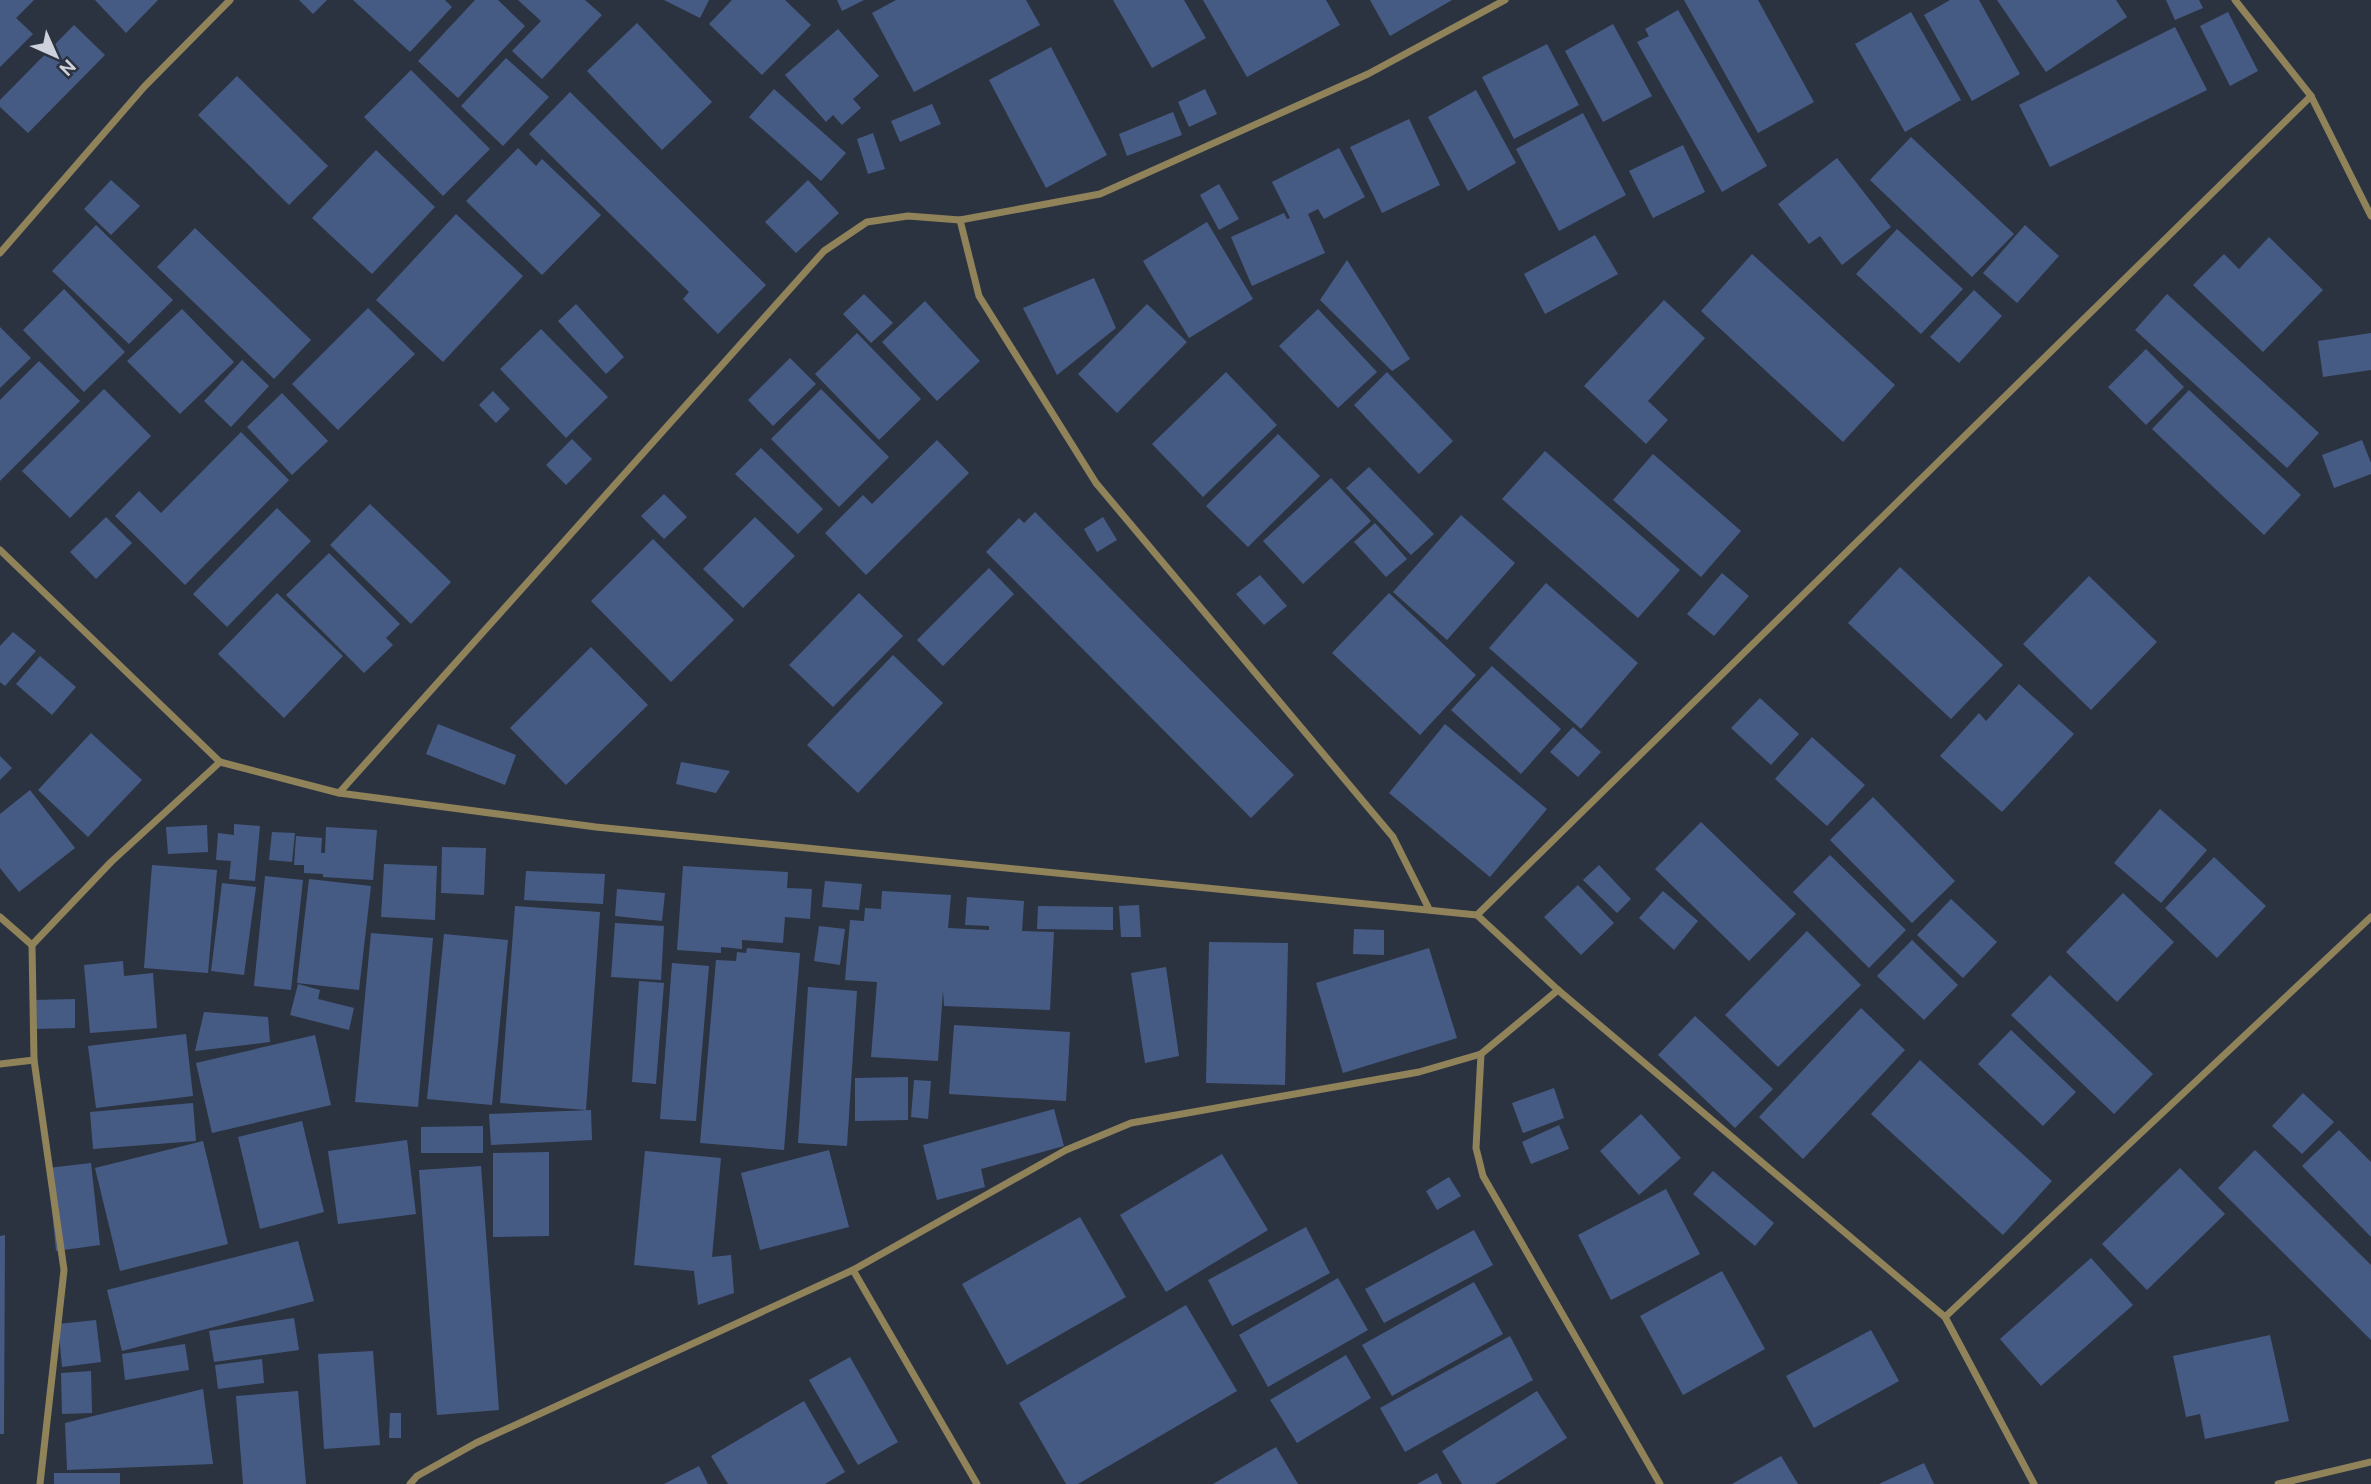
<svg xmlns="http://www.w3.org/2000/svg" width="2371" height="1484" viewBox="0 0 2371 1484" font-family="Ubuntu,sans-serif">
<rect width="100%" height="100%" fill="#2b3341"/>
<g fill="#465b84">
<polygon points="0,0 34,0 16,18 33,34 0,67"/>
<polygon points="95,0 158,0 126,33"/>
<polygon points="299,0 327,0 313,14"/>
<polygon points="353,0 445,0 452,7 410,52"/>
<polygon points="475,0 498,0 525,26 458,98 418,61"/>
<polygon points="518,0 585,0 602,15 542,79 512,51 541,21"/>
<polygon points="664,0 709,0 700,18"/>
<polygon points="732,0 785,0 811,25 762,75 709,24"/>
<polygon points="837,0 864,0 842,11"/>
<polygon points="896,0 1026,0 1040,25 914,92 872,13"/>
<polygon points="1113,0 1184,0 1206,38 1152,68"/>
<polygon points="1203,0 1326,0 1340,25 1247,77"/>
<polygon points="1370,0 1452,0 1390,36"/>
<polygon points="1684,0 1758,0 1814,102 1758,133"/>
<polygon points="1950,0 1979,0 2020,74 1972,101 1924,15"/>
<polygon points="1997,0 2116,0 2127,17 2046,72"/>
<polygon points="2166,0 2199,0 2203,8 2175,20"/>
<polygon points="1678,10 1767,166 1722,192 1637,42 1649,36 1645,29"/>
<polygon points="1911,12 1961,100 1905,132 1855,44"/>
<polygon points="2228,12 2258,71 2230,86 2200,26"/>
<polygon points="637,23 712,102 662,150 587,71"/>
<polygon points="1613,24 1652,96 1603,122 1565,51"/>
<polygon points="74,25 105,55 28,133 0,107 0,100"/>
<polygon points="2175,27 2207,90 2050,167 2019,105"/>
<polygon points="838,29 879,76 853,99 861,108 842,125 833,115 826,122 785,75"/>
<polygon points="1547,44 1579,105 1514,139 1482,77"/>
<polygon points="1051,47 1107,155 1046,188 989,80"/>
<polygon points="506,58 549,97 503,146 461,106"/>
<polygon points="411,70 490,149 443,196 364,117"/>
<polygon points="237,76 328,166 289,205 198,115"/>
<polygon points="774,89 846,153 821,181 749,117"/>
<polygon points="1205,89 1217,114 1189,127 1178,102"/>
<polygon points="1476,90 1516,163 1468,191 1428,117"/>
<polygon points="570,92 766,285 718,334 683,299 689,292 529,134"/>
<polygon points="932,104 941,124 900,142 891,121"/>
<polygon points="1173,112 1182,135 1127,156 1119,134"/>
<polygon points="1583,113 1626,195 1559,231 1516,149"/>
<polygon points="1409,119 1440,185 1382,213 1350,147"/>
<polygon points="873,133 885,169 868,174 857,139"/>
<polygon points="1911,137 2014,234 1972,277 1870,180"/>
<polygon points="1683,145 1705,192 1653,218 1629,171"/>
<polygon points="518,148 536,166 542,159 601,215 542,275 466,201"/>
<polygon points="1339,148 1365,197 1324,219 1318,209 1308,214 1325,253 1252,286 1231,237 1284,213 1287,219 1290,218 1272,182"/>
<polygon points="376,150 435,207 372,274 312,218"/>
<polygon points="1837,158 1891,227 1842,265 1820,236 1809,244 1778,204"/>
<polygon points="111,180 140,206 111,235 84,209"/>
<polygon points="808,180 839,213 796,253 765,222"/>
<polygon points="1219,184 1239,219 1219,230 1200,195"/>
<polygon points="456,214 523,276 443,362 376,300"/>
<polygon points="1207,222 1253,299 1189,338 1143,261"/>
<polygon points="96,225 173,300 129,344 52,271"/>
<polygon points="2025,225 2059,256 2017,303 1983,273"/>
<polygon points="195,228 311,340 274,379 157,267"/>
<polygon points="1897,229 1963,289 1921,334 1856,274"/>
<polygon points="1595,235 1618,274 1545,314 1524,274"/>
<polygon points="2269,237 2323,290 2263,352 2193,285 2224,254 2239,269"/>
<polygon points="1752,254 1895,385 1843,442 1701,311"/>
<polygon points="1347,260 1410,359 1392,371 1320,300"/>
<polygon points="1094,278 1116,328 1057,375 1023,308"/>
<polygon points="64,289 125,352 84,392 23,330"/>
<polygon points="1974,290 2002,316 1959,363 1930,337"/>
<polygon points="864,294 893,323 871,343 843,314"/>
<polygon points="2167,294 2319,433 2287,468 2135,330"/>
<polygon points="1664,300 1705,338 1648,401 1668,420 1646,444 1584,386"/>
<polygon points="925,301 980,361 937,401 882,342"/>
<polygon points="576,304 624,357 606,374 558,321"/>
<polygon points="1147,304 1187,342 1117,413 1078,374"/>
<polygon points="368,308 415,354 338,430 292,384"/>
<polygon points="182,309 234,362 180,414 127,361"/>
<polygon points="1318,309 1377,372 1338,408 1279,346"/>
<polygon points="0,327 31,358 0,388"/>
<polygon points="541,329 608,397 566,438 500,369"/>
<polygon points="857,333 921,399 879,440 815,374"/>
<polygon points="2371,333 2371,370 2323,377 2318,341"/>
<polygon points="2146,349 2184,387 2146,425 2108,387"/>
<polygon points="790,358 816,384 773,426 748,400"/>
<polygon points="242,360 269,386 231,427 204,401"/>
<polygon points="39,361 80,401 0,481 0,400"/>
<polygon points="1226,372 1277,425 1203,497 1152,444"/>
<polygon points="1387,372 1453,441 1419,474 1354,405"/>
<polygon points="104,389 151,436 70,518 22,471"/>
<polygon points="821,389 889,457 839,507 771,439"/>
<polygon points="2189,390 2301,495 2264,535 2152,429"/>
<polygon points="493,391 510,409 496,423 479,405"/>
<polygon points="282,393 328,441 292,475 247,427"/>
<polygon points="241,432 289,480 185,585 115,516 139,491 161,513"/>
<polygon points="1278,434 1320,476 1248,547 1206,506"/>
<polygon points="572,439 592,459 566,485 546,465"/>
<polygon points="937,440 969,473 866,575 825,533 863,495 872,504"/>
<polygon points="2362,440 2371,463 2371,474 2334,488 2322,455"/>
<polygon points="761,448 823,509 798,534 735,474"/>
<polygon points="1545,451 1680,570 1638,618 1502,499"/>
<polygon points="1653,454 1741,531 1701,577 1613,500"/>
<polygon points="1369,467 1434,534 1411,555 1346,488"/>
<polygon points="1331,478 1371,521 1303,584 1263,541"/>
<polygon points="664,494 687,517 664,539 641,516"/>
<polygon points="370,504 451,582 411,624 330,545"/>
<polygon points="277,508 311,541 227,627 193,594"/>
<polygon points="1035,512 1294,775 1251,818 986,552 1019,518 1024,523"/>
<polygon points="1461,515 1515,563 1447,640 1393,592"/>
<polygon points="106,517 132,543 96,579 70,552"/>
<polygon points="755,517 795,556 743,608 703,569"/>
<polygon points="1103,517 1117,540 1097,552 1084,529"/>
<polygon points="1375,523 1407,559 1386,577 1354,542"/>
<polygon points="653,539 734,620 671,682 591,601"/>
<polygon points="329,553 400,624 386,638 393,645 364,673 286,595"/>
<polygon points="1900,567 2003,665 1951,719 1848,623"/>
<polygon points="989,568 1014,594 943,666 917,640"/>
<polygon points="1722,573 1749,596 1714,636 1687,614"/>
<polygon points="1260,575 1287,606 1264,625 1236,594"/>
<polygon points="2089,576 2157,642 2091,710 2023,644"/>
<polygon points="1546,583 1638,663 1581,729 1489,648"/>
<polygon points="277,593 343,656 284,718 218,654"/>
<polygon points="859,593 903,636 833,707 789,665"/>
<polygon points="1389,593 1476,675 1420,735 1332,653"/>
<polygon points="13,632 36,651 5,686 0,682 0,646"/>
<polygon points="591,647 648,705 566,785 510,728"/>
<polygon points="893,655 943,703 858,793 807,745"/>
<polygon points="40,656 76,687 52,715 16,684"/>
<polygon points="1492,666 1561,729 1521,774 1451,710"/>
<polygon points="2019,684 2074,734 2002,812 1940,756 1979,713 1986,721"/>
<polygon points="1760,698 1799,734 1771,765 1731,728"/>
<polygon points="438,724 516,755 505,785 426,754"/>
<polygon points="1445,724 1547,809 1490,877 1389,793"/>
<polygon points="1573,727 1601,752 1578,777 1550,752"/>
<polygon points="91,733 142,780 88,837 38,790"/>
<polygon points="1812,737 1865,785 1827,826 1775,779"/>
<polygon points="0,756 12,768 0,780"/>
<polygon points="681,762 730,771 716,793 676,784"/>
<polygon points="30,790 75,848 19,892 0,868 0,814"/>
<polygon points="1873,797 1955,881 1912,923 1830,840"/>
<polygon points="2160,809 2207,850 2161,903 2114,863"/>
<polygon points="1701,822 1796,914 1749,961 1655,869"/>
<polygon points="234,824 260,826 255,881 229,879 231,861 216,860 218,833 234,835"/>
<polygon points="207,825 208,852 168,854 166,827"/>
<polygon points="326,827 377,830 373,880 323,877 323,874 304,873 304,865 294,865 296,836 322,838 321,853 325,853"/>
<polygon points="272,832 295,833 292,862 269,860"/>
<polygon points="442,847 486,848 484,895 441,893"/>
<polygon points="1830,855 1906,930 1869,968 1793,892"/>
<polygon points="2214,857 2266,906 2217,958 2165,908"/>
<polygon points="384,864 437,866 435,920 381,917"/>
<polygon points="152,865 217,870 208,973 144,968"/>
<polygon points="1599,865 1631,899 1617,913 1583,880"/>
<polygon points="683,866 788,872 787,888 812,889 810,919 785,917 783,943 742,940 742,949 721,947 721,953 677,950"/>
<polygon points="526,871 605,874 603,904 524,900"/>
<polygon points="265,876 303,880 291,990 254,986"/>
<polygon points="309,879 371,886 359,990 297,983"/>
<polygon points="825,881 862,884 859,910 822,907"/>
<polygon points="222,883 256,887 244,975 211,971"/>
<polygon points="1578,885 1614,923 1581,955 1544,917"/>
<polygon points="617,889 665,893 662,921 615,916"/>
<polygon points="882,891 951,895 948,928 989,930 989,926 965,925 967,897 1024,901 1022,931 1054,932 1050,1010 944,1006 943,990 938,1061 871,1057 877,982 845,980 850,920 864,921 865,908 881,909"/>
<polygon points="1663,891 1698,921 1674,950 1639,918"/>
<polygon points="2123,893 2174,942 2117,1002 2066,952"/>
<polygon points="1951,899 1997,942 1963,978 1917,935"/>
<polygon points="1139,905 1141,937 1121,937 1119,906"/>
<polygon points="515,906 600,912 586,1110 500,1103"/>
<polygon points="1038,906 1113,907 1113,930 1037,929"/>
<polygon points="615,923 664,926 661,980 611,977"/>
<polygon points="819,926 845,929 840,965 814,961"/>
<polygon points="1354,929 1384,930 1384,955 1353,954"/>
<polygon points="1807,931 1861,985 1778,1067 1725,1015"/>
<polygon points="371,933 433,938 418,1107 355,1102"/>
<polygon points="444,934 508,940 492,1105 427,1099"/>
<polygon points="1912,940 1958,985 1924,1020 1877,976"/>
<polygon points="1209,942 1288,943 1285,1085 1206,1083"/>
<polygon points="747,948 800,953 784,1150 700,1143 716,960 736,961 737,952 746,953"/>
<polygon points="1429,948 1457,1038 1343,1073 1316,983"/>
<polygon points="123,961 124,976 153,973 157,1028 90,1033 84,965"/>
<polygon points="672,963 709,966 696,1121 660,1119"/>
<polygon points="1166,967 1179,1056 1145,1063 1131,973"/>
<polygon points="2050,975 2153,1074 2114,1114 2011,1015"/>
<polygon points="639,981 664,983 656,1084 632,1082"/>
<polygon points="298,984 320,990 318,999 354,1008 349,1030 290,1015"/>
<polygon points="808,987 857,991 847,1146 798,1143"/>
<polygon points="75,999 75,1028 33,1029 32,1000"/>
<polygon points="1861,1008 1905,1050 1803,1159 1759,1117"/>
<polygon points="204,1012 268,1017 270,1042 195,1051"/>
<polygon points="1695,1016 1773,1089 1735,1128 1658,1055"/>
<polygon points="954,1025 1070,1032 1066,1101 949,1094"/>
<polygon points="2011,1030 2076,1092 2043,1126 1978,1064"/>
<polygon points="186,1034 193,1096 96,1108 88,1046"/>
<polygon points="315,1035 331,1105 212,1133 196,1063"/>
<polygon points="1920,1060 2052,1181 2003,1235 1871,1114"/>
<polygon points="908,1077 908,1120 855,1121 855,1078"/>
<polygon points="914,1080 931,1081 928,1119 911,1117"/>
<polygon points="1554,1088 1564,1118 1523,1133 1512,1103"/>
<polygon points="2303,1093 2334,1122 2302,1154 2272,1126"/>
<polygon points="193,1103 196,1141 93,1149 90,1112"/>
<polygon points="1054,1109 1064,1146 981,1169 985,1187 937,1200 923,1145"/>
<polygon points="591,1110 592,1140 491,1145 489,1114"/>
<polygon points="1641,1114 1681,1158 1639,1195 1600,1151"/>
<polygon points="302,1121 324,1212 260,1229 238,1137"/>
<polygon points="1559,1125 1569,1149 1531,1164 1522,1142"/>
<polygon points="483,1126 483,1153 421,1153 421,1127"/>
<polygon points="2339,1130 2371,1162 2371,1237 2302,1166"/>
<polygon points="407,1140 416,1214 338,1224 328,1151"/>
<polygon points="203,1141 228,1244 120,1271 95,1168"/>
<polygon points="829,1150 849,1227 760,1250 741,1173"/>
<polygon points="2255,1150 2371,1265 2371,1340 2218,1188"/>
<polygon points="645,1151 721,1158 712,1257 731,1255 734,1293 698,1305 694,1271 634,1265"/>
<polygon points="549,1152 549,1236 493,1237 493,1153"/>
<polygon points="1222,1154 1268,1230 1166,1292 1120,1215"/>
<polygon points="91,1163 100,1245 56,1251 48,1168"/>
<polygon points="481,1166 499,1410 437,1415 419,1170"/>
<polygon points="2180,1168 2225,1214 2147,1290 2102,1244"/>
<polygon points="1713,1171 1774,1223 1755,1246 1693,1194"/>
<polygon points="1449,1177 1461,1196 1437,1210 1426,1191"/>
<polygon points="1666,1189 1700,1254 1611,1300 1578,1235"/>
<polygon points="1080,1217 1126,1297 1007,1365 962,1284"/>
<polygon points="1306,1227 1330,1273 1232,1326 1208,1280"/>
<polygon points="1474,1230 1493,1265 1384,1323 1365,1289"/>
<polygon points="5,1235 4,1434 0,1434 0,1236"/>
<polygon points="298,1241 314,1301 122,1351 107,1290"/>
<polygon points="2091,1258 2133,1305 2041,1386 2000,1339"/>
<polygon points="1722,1271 1765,1349 1683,1395 1640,1316"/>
<polygon points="1338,1278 1368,1330 1268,1387 1239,1335"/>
<polygon points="1474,1282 1503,1334 1392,1396 1362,1345"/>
<polygon points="1186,1305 1237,1391 1078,1484 1066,1484 1019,1403"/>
<polygon points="294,1318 299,1350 214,1362 209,1331"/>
<polygon points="96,1320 101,1362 62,1367 58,1324"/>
<polygon points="1871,1330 1899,1381 1814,1428 1786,1376"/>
<polygon points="2270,1335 2289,1421 2205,1439 2200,1414 2186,1417 2173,1356"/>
<polygon points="1510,1336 1533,1380 1405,1452 1380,1408"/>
<polygon points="185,1344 189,1370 125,1380 122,1354"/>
<polygon points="373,1351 380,1445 324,1449 318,1354"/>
<polygon points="1346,1355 1371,1398 1297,1443 1270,1400"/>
<polygon points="850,1357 898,1442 858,1465 809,1380"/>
<polygon points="262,1359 264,1383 218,1389 215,1365"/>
<polygon points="91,1371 92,1413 62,1414 61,1373"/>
<polygon points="203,1389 213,1464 67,1470 65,1423"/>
<polygon points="298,1391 306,1484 243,1484 236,1396"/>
<polygon points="1537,1391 1567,1438 1495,1484 1462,1484 1442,1451"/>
<polygon points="804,1401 845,1472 825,1484 728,1484 711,1456"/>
<polygon points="390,1413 401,1413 401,1438 389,1438"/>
<polygon points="1276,1447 1298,1484 1213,1484"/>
<polygon points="1781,1456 1798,1484 1732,1484"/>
<polygon points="1924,1463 1934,1484 1879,1484"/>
<polygon points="699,1466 708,1484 664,1484"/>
<rect x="54" y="1473" width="66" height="11"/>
<polygon points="1437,1473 1442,1484 1417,1484"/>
</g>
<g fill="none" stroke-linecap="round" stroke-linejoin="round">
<g stroke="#908259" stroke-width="7">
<polyline points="2235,0 2311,96 2371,216"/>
<polyline points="960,220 979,296 1096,483 1393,837 1429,909"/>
<polyline points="0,253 144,87 230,0"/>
<polyline points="0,550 220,762 111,862 32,945 34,1060 64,1270 40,1484"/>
<polyline points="220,762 339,793 596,827 1477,915 1558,990 1945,1317 2034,1484"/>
<polyline points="339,793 824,251 867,222 908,216 960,220 1100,194 1368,74 1505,0"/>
<polyline points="1477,915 2311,96"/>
<polyline points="0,917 32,945"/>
<polyline points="1481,1054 1476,1148 1483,1176 1660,1484"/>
<polyline points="0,1064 34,1060"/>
<polyline points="853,1270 977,1484"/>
<polyline points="1945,1317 2371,917"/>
<polyline points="410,1484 417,1476 476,1443 853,1270 1066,1150 1131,1123 1419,1072 1481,1054 1558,990"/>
<polyline points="2278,1484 2371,1462"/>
</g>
</g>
<g transform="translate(56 56) rotate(135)" stroke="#2b3341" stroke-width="5" paint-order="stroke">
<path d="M0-5L12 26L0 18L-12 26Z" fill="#ccd1db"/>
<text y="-10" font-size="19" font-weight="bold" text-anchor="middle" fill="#ccd1db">N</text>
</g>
</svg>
